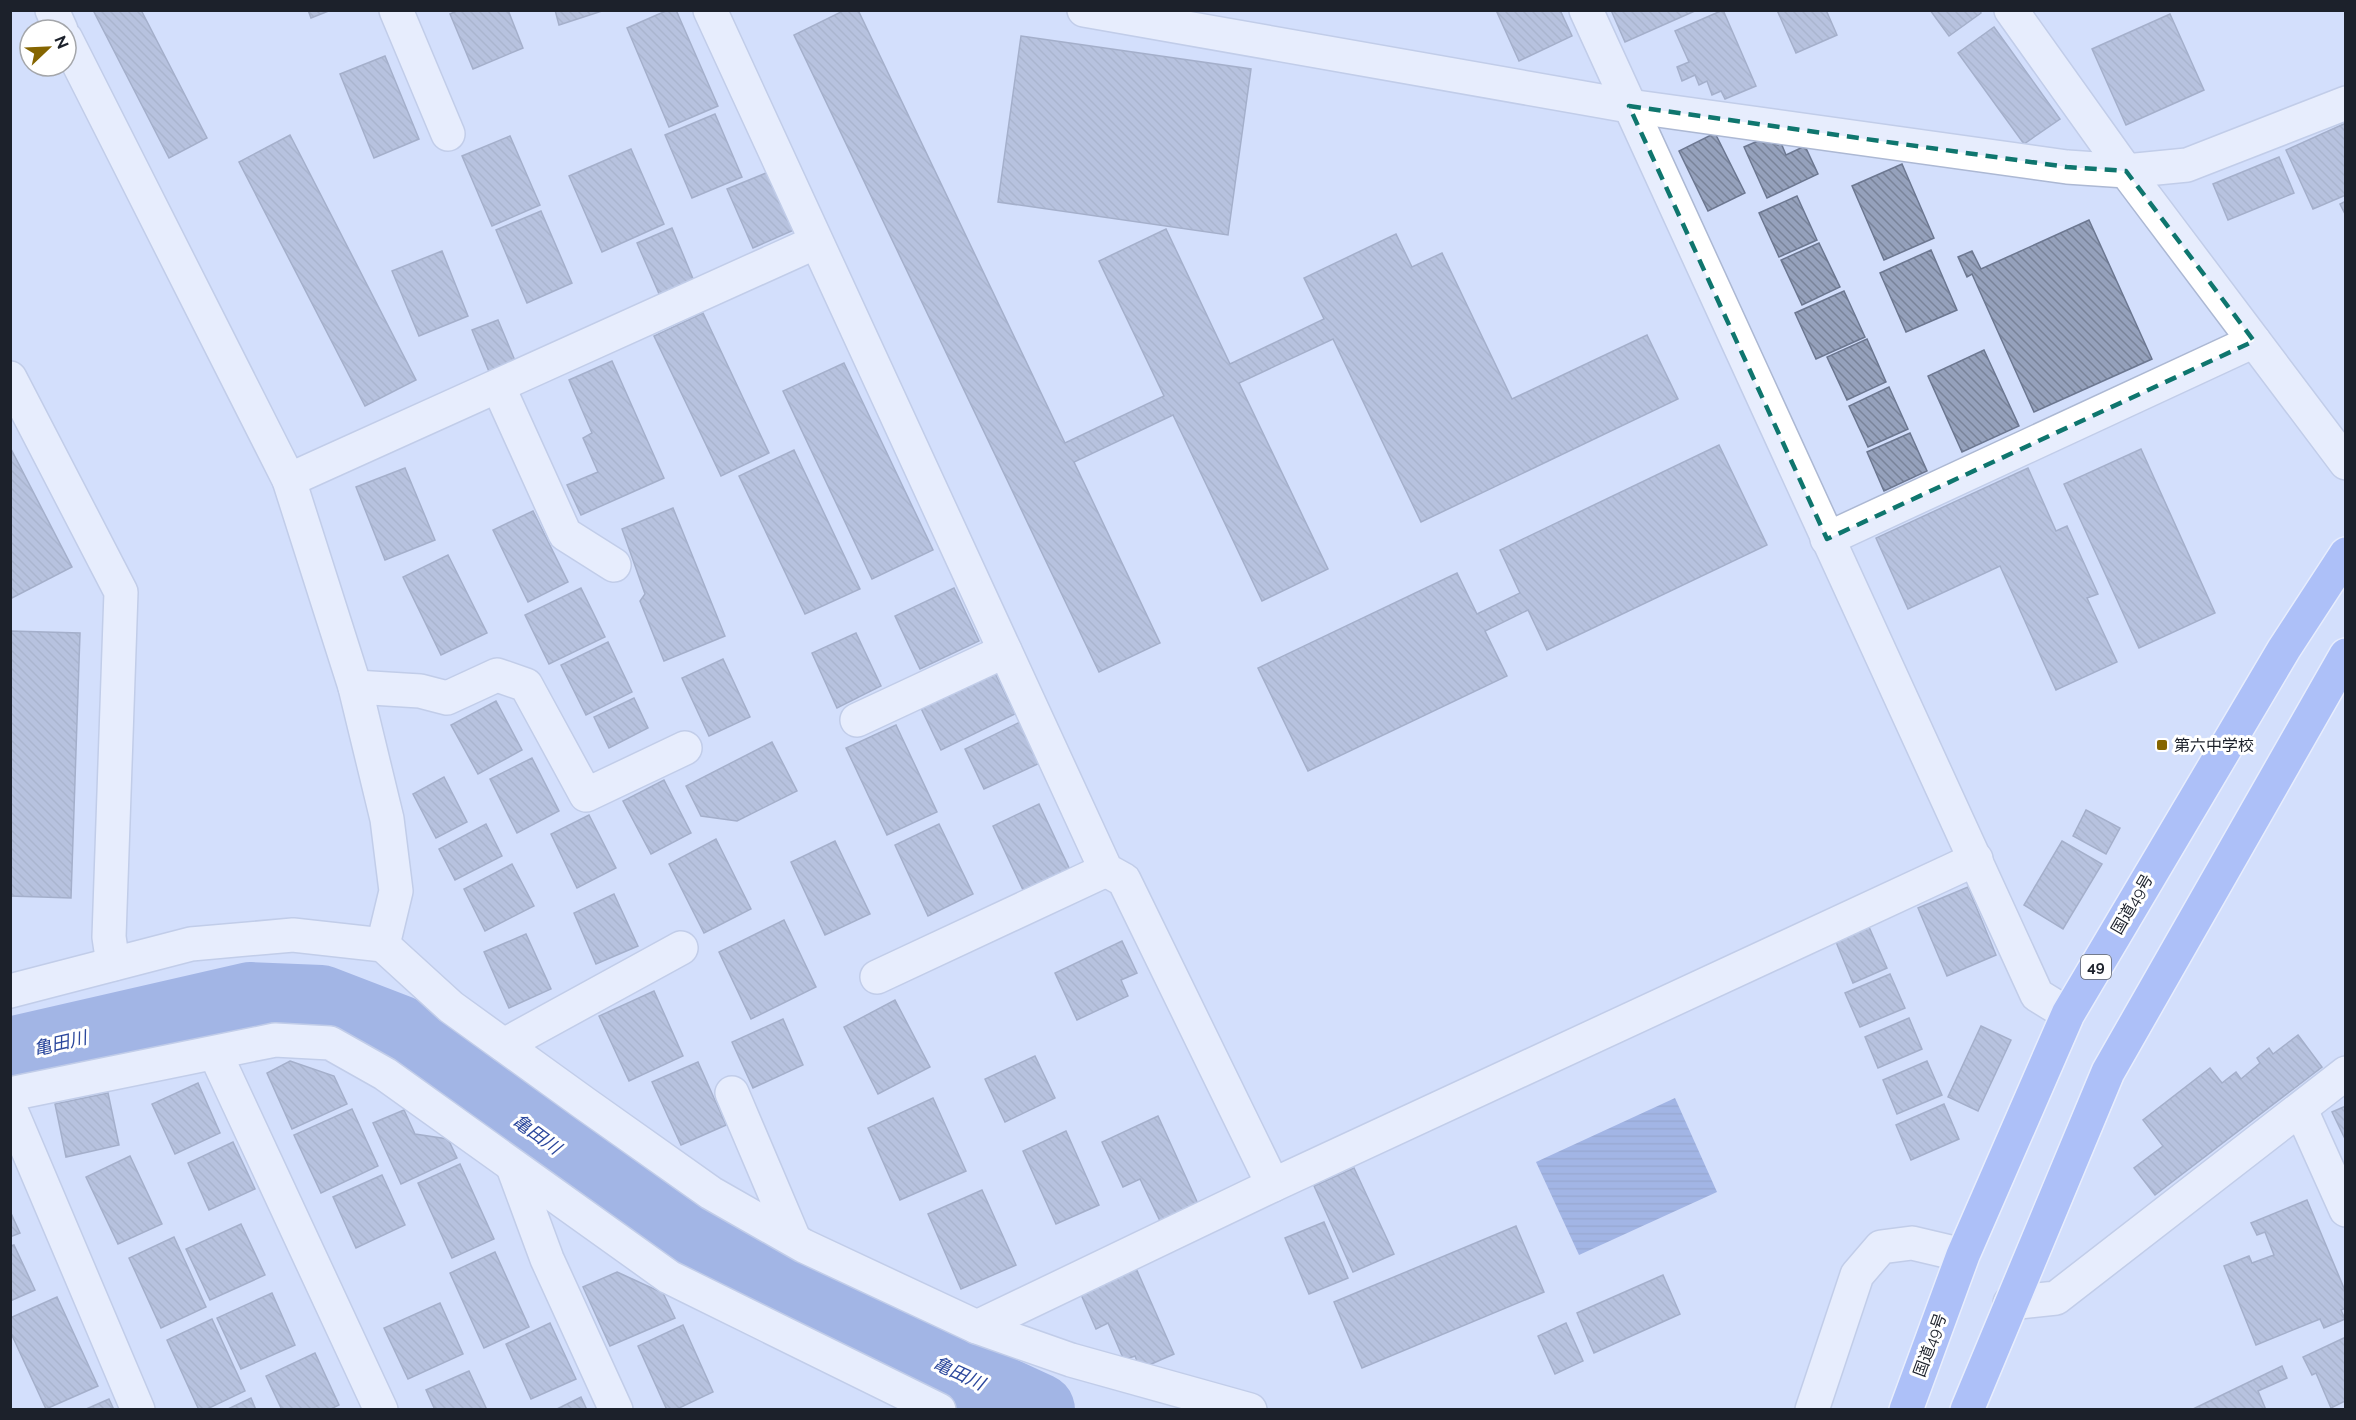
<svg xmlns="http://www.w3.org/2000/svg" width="2356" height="1420" viewBox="0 0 2356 1420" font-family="Raleway,'Noto Sans JP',sans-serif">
<defs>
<pattern id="water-rules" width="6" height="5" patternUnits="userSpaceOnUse" patternTransform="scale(1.5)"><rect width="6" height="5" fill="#6783ca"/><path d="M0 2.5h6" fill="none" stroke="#546ba4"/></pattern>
<pattern id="building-back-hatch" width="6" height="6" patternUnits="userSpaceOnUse" patternTransform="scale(1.5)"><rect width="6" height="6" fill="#95a1bc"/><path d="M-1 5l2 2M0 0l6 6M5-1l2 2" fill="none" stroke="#798399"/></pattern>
</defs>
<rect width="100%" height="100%" fill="#d3dffc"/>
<polygon fill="url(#water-rules)" points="1675,1098 1717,1192 1579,1255 1536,1162"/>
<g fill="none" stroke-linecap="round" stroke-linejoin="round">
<polyline stroke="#6783ca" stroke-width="74" points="10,1054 250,999 321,1002 399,1032 615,1191 722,1260 816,1308 1038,1410"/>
</g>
<g fill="url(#building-back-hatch)" stroke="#6c7790" stroke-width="1.5">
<polygon points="93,10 141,10 207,138 169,158"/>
<polygon points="308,10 331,10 311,18"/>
<polygon points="459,10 508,10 523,48 473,69 450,14"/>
<polygon points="555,10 605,10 559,25"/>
<polygon points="668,10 676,10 718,106 669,127 627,28"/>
<polygon points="845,10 858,10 1065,443 1164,396 1099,261 1166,229 1230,364 1324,319 1304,278 1396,234 1412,267 1442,253 1512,399 1647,335 1678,399 1421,522 1333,339 1239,383 1328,569 1262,601 1173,415 1074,462 1160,643 1099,672 794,35"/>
<polygon points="1496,10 1560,10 1572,36 1519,61"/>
<polygon points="1611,10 1697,10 1625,42"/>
<polygon points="1723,10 1756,86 1725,99 1721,91 1712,95 1707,81 1699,85 1695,75 1682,81 1677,67 1689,62 1675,31"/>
<polygon points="1777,10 1826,10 1837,35 1796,53"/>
<polygon points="1930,10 1980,10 1981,13 1949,36"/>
<polygon points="2170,14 2204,90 2126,125 2092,49"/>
<polygon points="1994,27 2060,119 2024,144 1958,53"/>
<polygon points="1021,36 1251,69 1228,235 998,202"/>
<polygon points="385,56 419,139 374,158 340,74"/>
<polygon points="715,114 742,177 692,198 665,135"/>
<polygon points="2346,123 2346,195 2313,209 2286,150"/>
<polygon points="1715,133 1745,193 1708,211 1679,151"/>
<polygon points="290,135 416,380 365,406 239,162"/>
<polygon points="510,136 540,205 492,226 462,156"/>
<polygon points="1760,140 1778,145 1781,143 1786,155 1805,146 1818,174 1767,198 1744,147"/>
<polygon points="631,149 664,224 602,252 569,176"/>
<polygon points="2279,157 2294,193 2228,220 2213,184"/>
<polygon points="1902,164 1934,238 1884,260 1852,186"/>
<polygon points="771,171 796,229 753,248 727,189"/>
<polygon points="1797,196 1817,240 1779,257 1759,213"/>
<polygon points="2346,201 2346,216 2340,204"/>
<polygon points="541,211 572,283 527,303 496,230"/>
<polygon points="2089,220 2152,359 2034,412 1972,274 1967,277 1958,257 1972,251 1981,269"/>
<polygon points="672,228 694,281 660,296 637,243"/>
<polygon points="1819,243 1840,287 1802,305 1781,260"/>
<polygon points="1931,250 1957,310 1906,332 1880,273"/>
<polygon points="442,251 468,316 419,336 392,271"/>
<polygon points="1844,291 1865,337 1816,359 1795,313"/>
<polygon points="703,313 769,453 721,476 654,336"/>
<polygon points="498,320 516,363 490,374 472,330"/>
<polygon points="1867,339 1886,382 1847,400 1827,357"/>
<polygon points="1984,350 2019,426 1962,452 1928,376"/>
<polygon points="612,361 664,478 581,515 567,485 598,472 583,438 592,433 569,380"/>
<polygon points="844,363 933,550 872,579 783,391"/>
<polygon points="1889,387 1908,429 1868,447 1849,406"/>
<polygon points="1910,433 1927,471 1884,491 1867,452"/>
<polygon points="1719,445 1767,545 1547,650 1528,610 1485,631 1507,676 1308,771 1258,668 1457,573 1477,614 1520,593 1500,550"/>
<polygon points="10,447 72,567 10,599"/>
<polygon points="2141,449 2215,613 2139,648 2064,484"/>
<polygon points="794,450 860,589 805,614 739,476"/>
<polygon points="405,468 435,540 385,560 356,487"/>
<polygon points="2028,468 2056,531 2067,526 2098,594 2087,598 2117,662 2056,690 2000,566 1908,609 1876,538"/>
<polygon points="673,508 725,636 664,661 640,601 645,594 622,529"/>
<polygon points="533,511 568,582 528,602 493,530"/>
<polygon points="448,555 487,633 441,655 403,577"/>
<polygon points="581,588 605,637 549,664 525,615"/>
<polygon points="954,588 979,641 920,669 895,616"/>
<polygon points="10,631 80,633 71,898 10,896"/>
<polygon points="856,633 881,686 837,708 812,653"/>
<polygon points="608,642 632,692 586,715 561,665"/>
<polygon points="723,659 750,717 709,736 682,678"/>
<polygon points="993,669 1015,714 941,750 919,704"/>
<polygon points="634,698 648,728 609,748 594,717"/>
<polygon points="496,701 522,750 478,774 451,725"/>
<polygon points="1020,722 1040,763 984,789 965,749"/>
<polygon points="896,725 937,812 887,835 846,748"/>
<polygon points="772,742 797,791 737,821 701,816 686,786"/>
<polygon points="532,758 559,811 517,833 490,779"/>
<polygon points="444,777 467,822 436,838 413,794"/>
<polygon points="664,780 691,833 651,854 623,801"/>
<polygon points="1039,804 1070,870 1024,892 993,826"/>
<polygon points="2086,810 2120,828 2106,854 2073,836"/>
<polygon points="589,815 616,868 577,888 551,834"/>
<polygon points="486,824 502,856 455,880 439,849"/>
<polygon points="939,824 973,894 928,916 895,845"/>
<polygon points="716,839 751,909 704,933 669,864"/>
<polygon points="835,841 870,914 825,935 791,862"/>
<polygon points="2062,841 2102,864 2063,929 2024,905"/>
<polygon points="512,864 534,906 485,931 464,889"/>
<polygon points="1968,887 1996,955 1947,976 1918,908"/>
<polygon points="614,894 638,946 596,964 574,913"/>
<polygon points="784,920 816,987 751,1019 719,952"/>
<polygon points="1869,927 1887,968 1853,983 1836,942"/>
<polygon points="526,934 551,989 509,1008 484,952"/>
<polygon points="1122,941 1137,973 1121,980 1128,996 1077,1020 1055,973"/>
<polygon points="1890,974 1905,1008 1860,1027 1845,993"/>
<polygon points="654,991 683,1056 629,1081 599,1016"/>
<polygon points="895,1000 930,1067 878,1094 844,1027"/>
<polygon points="1909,1018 1922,1049 1878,1068 1865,1037"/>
<polygon points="783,1019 803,1065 753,1088 732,1042"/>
<polygon points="1981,1026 2011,1040 1978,1111 1948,1097"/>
<polygon points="2298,1035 2322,1067 2155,1195 2134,1168 2163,1146 2143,1120 2210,1068 2222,1083 2236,1072 2241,1079 2260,1063 2257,1058 2269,1048 2273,1054"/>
<polygon points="1035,1056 1055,1098 1005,1122 985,1079"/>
<polygon points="290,1061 334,1076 347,1104 292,1129 267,1073"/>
<polygon points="1927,1061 1942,1095 1897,1114 1883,1080"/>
<polygon points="698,1062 726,1125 681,1145 652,1082"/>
<polygon points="198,1083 220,1133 175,1154 152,1104"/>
<polygon points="108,1093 119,1145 66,1157 55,1104"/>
<polygon points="933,1098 966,1171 900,1200 868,1128"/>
<polygon points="1944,1104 1959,1139 1911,1160 1896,1125"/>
<polygon points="2346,1106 2346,1141 2332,1112"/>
<polygon points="352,1109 378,1166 321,1193 294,1135"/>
<polygon points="404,1110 415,1134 448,1139 457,1158 401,1184 373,1123"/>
<polygon points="1158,1116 1199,1206 1161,1223 1140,1179 1123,1187 1102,1142"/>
<polygon points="1066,1131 1099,1205 1056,1224 1023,1151"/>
<polygon points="233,1142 255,1189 209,1210 188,1163"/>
<polygon points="130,1156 162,1224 118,1244 86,1177"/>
<polygon points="460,1164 494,1239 452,1258 418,1183"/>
<polygon points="1354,1168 1394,1254 1353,1272 1314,1186"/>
<polygon points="382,1175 405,1225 356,1248 333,1197"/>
<polygon points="982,1190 1016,1265 961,1289 928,1214"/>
<polygon points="2307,1200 2346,1293 2346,1308 2341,1310 2345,1319 2324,1328 2320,1319 2256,1345 2224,1266 2249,1256 2252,1263 2274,1255 2265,1232 2257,1235 2251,1223"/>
<polygon points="10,1211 20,1233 10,1237"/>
<polygon points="1324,1222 1348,1278 1309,1294 1285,1238"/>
<polygon points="241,1224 265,1275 210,1300 186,1249"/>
<polygon points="1516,1226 1544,1292 1362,1368 1334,1302"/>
<polygon points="174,1237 206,1307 161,1328 129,1258"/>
<polygon points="14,1245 35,1290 10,1301 10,1246"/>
<polygon points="495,1252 529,1327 484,1348 450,1273"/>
<polygon points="1135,1266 1174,1354 1140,1369 1135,1356 1124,1360 1108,1323 1096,1329 1079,1290"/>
<polygon points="617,1272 663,1293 675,1318 610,1346 583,1287"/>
<polygon points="1663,1275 1680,1314 1594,1353 1577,1313"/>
<polygon points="272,1293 295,1345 241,1369 217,1318"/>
<polygon points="57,1297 98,1386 46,1409 10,1331 10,1318"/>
<polygon points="440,1303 463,1354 408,1379 384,1328"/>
<polygon points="212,1319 245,1391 205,1410 199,1410 167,1340"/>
<polygon points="550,1323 576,1379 531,1399 506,1344"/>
<polygon points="1566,1323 1583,1361 1555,1374 1538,1336"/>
<polygon points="683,1325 713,1392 675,1410 667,1410 638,1346"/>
<polygon points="2346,1337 2346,1403 2345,1401 2331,1408 2316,1373 2312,1375 2303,1357"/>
<polygon points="315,1353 339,1405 329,1410 282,1410 266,1376"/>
<polygon points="2282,1366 2287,1378 2258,1391 2266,1410 2191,1410"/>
<polygon points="469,1371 487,1410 435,1410 426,1390"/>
<polygon points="581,1397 587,1410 555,1410"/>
<polygon points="251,1398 256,1410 226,1410"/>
<polygon points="109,1399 114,1410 84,1410"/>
</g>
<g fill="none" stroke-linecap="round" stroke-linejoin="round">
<defs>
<g id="minor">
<polyline points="52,10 61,30"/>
<polyline points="396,10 448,134"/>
<polyline points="710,10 1106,870 1124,880 1273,1185"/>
<polyline points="1084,10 1629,106 2067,167 2126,171 2187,165 2346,103"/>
<polyline points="1586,10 2037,995 2068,1014"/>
<polyline points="2011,10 2126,171 2346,463"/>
<polyline points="66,39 289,480 355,687 387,819 396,891 383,945"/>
<polyline points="10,378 121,592 109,937 113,964"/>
<polyline points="498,386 565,534 614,565"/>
<polyline points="289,480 816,242"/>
<polyline points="1827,539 2254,341"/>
<polyline points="355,687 420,691 447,698 497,675 526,685 586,795 685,748"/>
<polyline points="857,720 1005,651"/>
<polyline points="877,977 1106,870"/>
<polyline points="10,991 191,944 293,935 383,945 451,1007 584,1103 711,1193 804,1246 977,1327 1071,1360 1250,1410"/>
<polyline points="504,1045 681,948"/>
<polyline points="215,1053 381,1410"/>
<polyline points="732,1093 794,1239"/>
<polyline points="10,1094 275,1040 330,1043 385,1074 669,1277 939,1410"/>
<polyline points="10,1108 138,1410"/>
<polyline points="2301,1110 2346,1210"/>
<polyline points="513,1167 547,1259 616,1410"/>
<polyline points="2010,1303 2056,1298 2346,1073"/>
<polyline points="977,1327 1273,1185 1976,859"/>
<polyline points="1812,1410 1857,1275 1881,1247 1912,1243 1963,1255"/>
</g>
<g id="trunk">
<polyline points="1906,1410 1963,1255 2068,1014 2284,649 2346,554"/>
<polyline points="1967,1410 2108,1072 2346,655"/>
</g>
</defs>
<use href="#minor" stroke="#acb8d3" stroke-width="36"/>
<use href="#trunk" stroke="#fff" stroke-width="36"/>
<use href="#minor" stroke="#fff" stroke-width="33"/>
<use href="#trunk" stroke="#7e9cf3" stroke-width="33"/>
</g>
<path d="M0 0H2356V1420H0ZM 1629,106 L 2067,167 L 2126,171 L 2254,341 L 1827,539 Z" fill="#d3dffc" fill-opacity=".55" fill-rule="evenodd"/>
<path fill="none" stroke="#0f766e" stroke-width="4.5" stroke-dasharray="12 8" stroke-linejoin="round" d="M 1629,106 L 2067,167 L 2126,171 L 2254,341 L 1827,539 Z"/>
<rect fill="#856500" stroke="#fff" stroke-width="2" x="2156" y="739" width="12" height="12" rx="3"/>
<g text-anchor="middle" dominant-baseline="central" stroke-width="6" stroke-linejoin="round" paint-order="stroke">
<rect fill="#fff" stroke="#60646b" stroke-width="1.5" x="2081" y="955" width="30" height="24" rx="4.5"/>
<g font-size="15" font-weight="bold" fill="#1c212b">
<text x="2096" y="967">49</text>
</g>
<g font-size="16" fill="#1c212b" stroke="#fff" text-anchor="start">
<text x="2174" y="745">第六中学校</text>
</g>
<g font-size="16" fill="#1c212b" stroke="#fff">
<text transform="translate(2132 904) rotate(-60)">国道49号</text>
<text transform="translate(1930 1345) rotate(-70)">国道49号</text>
</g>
<g font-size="18" font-style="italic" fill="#2c489d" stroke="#fff">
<text transform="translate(60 1043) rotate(-13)">亀田川</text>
<text transform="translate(537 1134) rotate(36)">亀田川</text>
<text transform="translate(959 1373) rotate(25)">亀田川</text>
</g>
</g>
<rect width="2356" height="1420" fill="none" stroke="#1c212b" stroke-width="24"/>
<g transform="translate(48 48) rotate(67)"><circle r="28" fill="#ffffff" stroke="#a4a6aa" stroke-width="1.5"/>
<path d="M0-4.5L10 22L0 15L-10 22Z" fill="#856500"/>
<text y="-9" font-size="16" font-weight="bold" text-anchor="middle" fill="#1c212b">N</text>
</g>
</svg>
